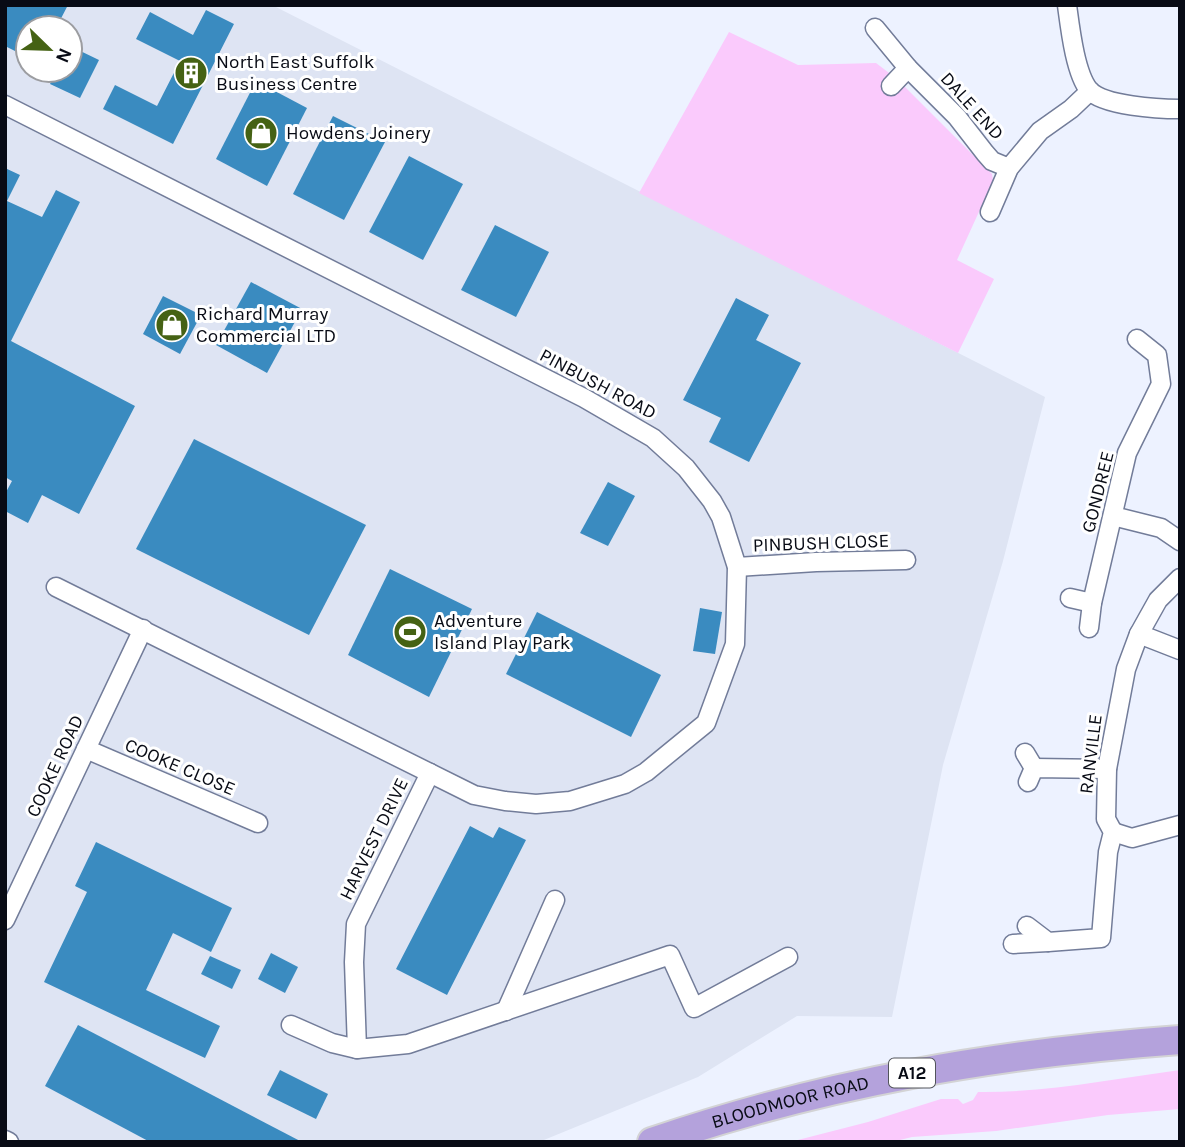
<svg xmlns="http://www.w3.org/2000/svg" width="1185" height="1147" viewBox="0 0 1185 1147" font-family="Karla,sans-serif">
<rect width="100%" height="100%" fill="#edf2ff"/>
<path fill="#dee4f3" fill-rule="evenodd" d="M 5,5 L 272,5 L 1045,397 L 1003,561 L 943,765 L 892,1017 L 797,1016 L 698,1077 L 539,1142 L 5,1142 ZM 28,28 L 70,28 L 70,70 L 28,70 Z"/>
<g fill="#facafc">
<polygon points="729,32 798,65 876,63 897,79 992,174 993,181 957,260 994,279 958,353 639,193"/>
<path d="M 1180,1070 L 1180,1109 L 1108,1115 L 996,1131 L 912,1137 L 892,1142 L 790,1142 L 868,1122 L 941,1099 L 958,1099 L 963,1104 L 973,1100 L 978,1092 C 1046,1093 1112,1079 1180,1070 Z"/>
</g>
<g fill="#3a8bc0">
<polygon points="5,5 68,5 56,28 28,28 28,35 24,34 15,51 5,46"/>
<polygon points="206,10 234,24 173,144 103,109 115,85 157,106 180,61 136,39 150,12 193,35"/>
<polygon points="70,46 99,60 80,98 50,84 57,70 70,70"/>
<polygon points="256,81 307,108 267,186 216,159"/>
<polygon points="333,116 385,142 344,220 293,194"/>
<polygon points="409,156 463,184 423,260 369,232"/>
<polygon points="5,168 20,175 7,201 42,217 56,190 80,202 11,341 135,406 79,514 42,495 28,523 5,511 5,494 12,481 5,477"/>
<polygon points="495,225 549,252 516,317 461,290"/>
<polygon points="251,282 302,309 267,373 216,345"/>
<polygon points="163,296 201,315 180,354 143,334"/>
<polygon points="736,298 769,315 756,340 801,363 749,462 709,442 721,418 683,400"/>
<polygon points="194,439 366,525 309,635 136,549"/>
<polygon points="608,482 635,496 608,546 580,533"/>
<polygon points="390,569 472,609 429,697 348,655"/>
<polygon points="700,608 722,612 715,654 693,651"/>
<polygon points="537,612 661,675 631,737 506,674"/>
<polygon points="470,826 493,838 499,827 526,840 447,995 396,969"/>
<polygon points="96,842 232,908 211,952 173,933 146,990 220,1026 205,1058 44,982 87,892 75,886"/>
<polygon points="271,953 298,967 285,993 258,979"/>
<polygon points="210,956 241,970 232,989 201,974"/>
<polygon points="78,1025 174,1075 302,1142 150,1142 45,1086"/>
<polygon points="280,1070 328,1094 316,1119 267,1095"/>
</g>
<g fill="none" stroke-linecap="round" stroke-linejoin="round">
<defs>
<g id="minor">
<path d="M 1067,5 C 1070,27 1075,73 1089,90 C 1103,106 1159,109 1180,109"/>
<polyline points="875,28 908,68 957,117 985,153 992,161 1009,168"/>
<polyline points="891,86 908,68"/>
<polyline points="5,105 584,398 653,438 686,468 712,501 721,517 737,567 735,644 706,723 646,772 625,784 570,801 536,804 505,801 474,795 56,587"/>
<polyline points="990,212 1009,168 1040,131 1071,109 1090,91"/>
<polyline points="1113,516 1161,528 1180,541"/>
<polyline points="737,567 816,562 906,560"/>
<polyline points="1070,598 1092,603"/>
<polyline points="1089,628 1092,603 1127,453 1161,384 1157,355 1137,339"/>
<polyline points="1139,634 1180,650"/>
<polyline points="86,749 258,823"/>
<polyline points="1025,753 1034,768"/>
<polyline points="1028,782 1034,768 1107,769"/>
<polyline points="1113,832 1132,838 1180,825"/>
<polyline points="5,920 143,629"/>
<polyline points="1027,926 1048,942 1101,938 1108,852 1113,832 1106,819 1107,769 1126,669 1139,634 1158,600 1180,578"/>
<polyline points="1013,944 1048,942"/>
<polyline points="506,1011 555,900"/>
<polyline points="291,1025 332,1043 357,1049 408,1044 670,955 694,1008 788,957"/>
<polyline points="357,1049 354,962 356,924 430,773"/>
<polyline points="5,1140 9,1142"/>
</g>
<g id="trunk">
<path id="s1" d="M 652,1142 C 825,1083 998,1053 1180,1040"/>
</g>
</defs>
<use href="#minor" stroke="#727c99" stroke-width="21"/>
<use href="#trunk" stroke="#d3d3d5" stroke-width="32"/>
<use href="#minor" stroke="#fff" stroke-width="18"/>
<use href="#trunk" stroke="#b4a2dc" stroke-width="28"/>
</g>
<defs>
<symbol id="building-disc" viewBox="-11 -11 22 22"><circle r="9.5" fill="#456214" stroke="#fff"/><path d="M-4-6H4V6H1V3H-1V6H-4ZM-2.5-4.3h1.7v1.8h-1.7ZM.8-4.3h1.7v1.8H.8ZM-2.5-1h1.7V.8h-1.7ZM.8-1h1.7V.8H.8Z" fill="#fff"/></symbol>
<symbol id="shop-disc" viewBox="-11 -11 22 22"><circle r="9.5" fill="#456214" stroke="#fff"/><path d="M-5-2.5h2.3a2.7 3.5 0 0 1 5.4 0H5L5.5 6h-11ZM-1.5-2.5h3a1.5 2.3 0 0 0-3 0Z" fill="#fff"/></symbol>
<symbol id="stadium-disc" viewBox="-11 -11 22 22"><circle r="9.5" fill="#456214" stroke="#fff"/><path d="M0-5a6.5 5 0 1 0 0 10a6.5 5 0 1 0 0-10ZM-3.5-1.8h7v3.6h-7Z" fill="#fff"/></symbol>
</defs>
<g fill-rule="evenodd">
<use href="#building-disc" x="172" y="54" width="38" height="38"/>
<use href="#shop-disc" x="242" y="114" width="38" height="38"/>
<use href="#shop-disc" x="153" y="306" width="38" height="38"/>
<use href="#stadium-disc" x="391" y="613" width="38" height="38"/>
</g>
<g text-anchor="middle" dominant-baseline="central" stroke-width="6" stroke-linejoin="round" paint-order="stroke">
<rect fill="#fff" stroke="#52545b" stroke-width="2" x="889" y="1058.5" width="46" height="29" rx="5"/>
<g font-size="18" font-weight="bold" fill="#080b15">
<text x="912" y="1073">A12</text>
</g>
<g font-size="19" fill="#080b15" stroke="#fff" text-anchor="start">
<text x="216" y="62">North East Suffolk<tspan x="216" dy="22">Business Centre</tspan></text>
<text x="286" y="133">Howdens Joinery</text>
<text x="196" y="314">Richard Murray<tspan x="196" dy="22">Commercial LTD</tspan></text>
<text x="434" y="621">Adventure<tspan x="434" dy="22">Island Play Park</tspan></text>
</g>
<g font-size="19" fill="#080b15" stroke="#fff">
<text transform="translate(972 106) rotate(48)">DALE END</text>
<text transform="translate(598 384) rotate(28)">PINBUSH ROAD</text>
<text transform="translate(1098 492) rotate(-76)">GONDREE</text>
<text transform="translate(821 543) rotate(-2)">PINBUSH CLOSE</text>
<text transform="translate(1091 754) rotate(-83)">RANVILLE</text>
<text transform="translate(55 766) rotate(-65)">COOKE ROAD</text>
<text transform="translate(180 767) rotate(23)">COOKE CLOSE</text>
<text transform="translate(374 839) rotate(-64)">HARVEST DRIVE</text>
<text stroke="none"><textPath href="#s1" startOffset="144">BLOODMOOR ROAD</textPath></text>
</g>
</g>
<rect width="1185" height="1147" fill="none" stroke="#080b15" stroke-width="14"/>
<g transform="translate(49 49) rotate(113)"><circle r="33" fill="#ffffff" stroke="#9c9da1" stroke-width="2"/>
<path d="M0-5L12 26L0 18L-12 26Z" fill="#456214"/>
<text y="-10" font-size="19" font-weight="bold" text-anchor="middle" fill="#080b15">N</text>
</g>
</svg>
